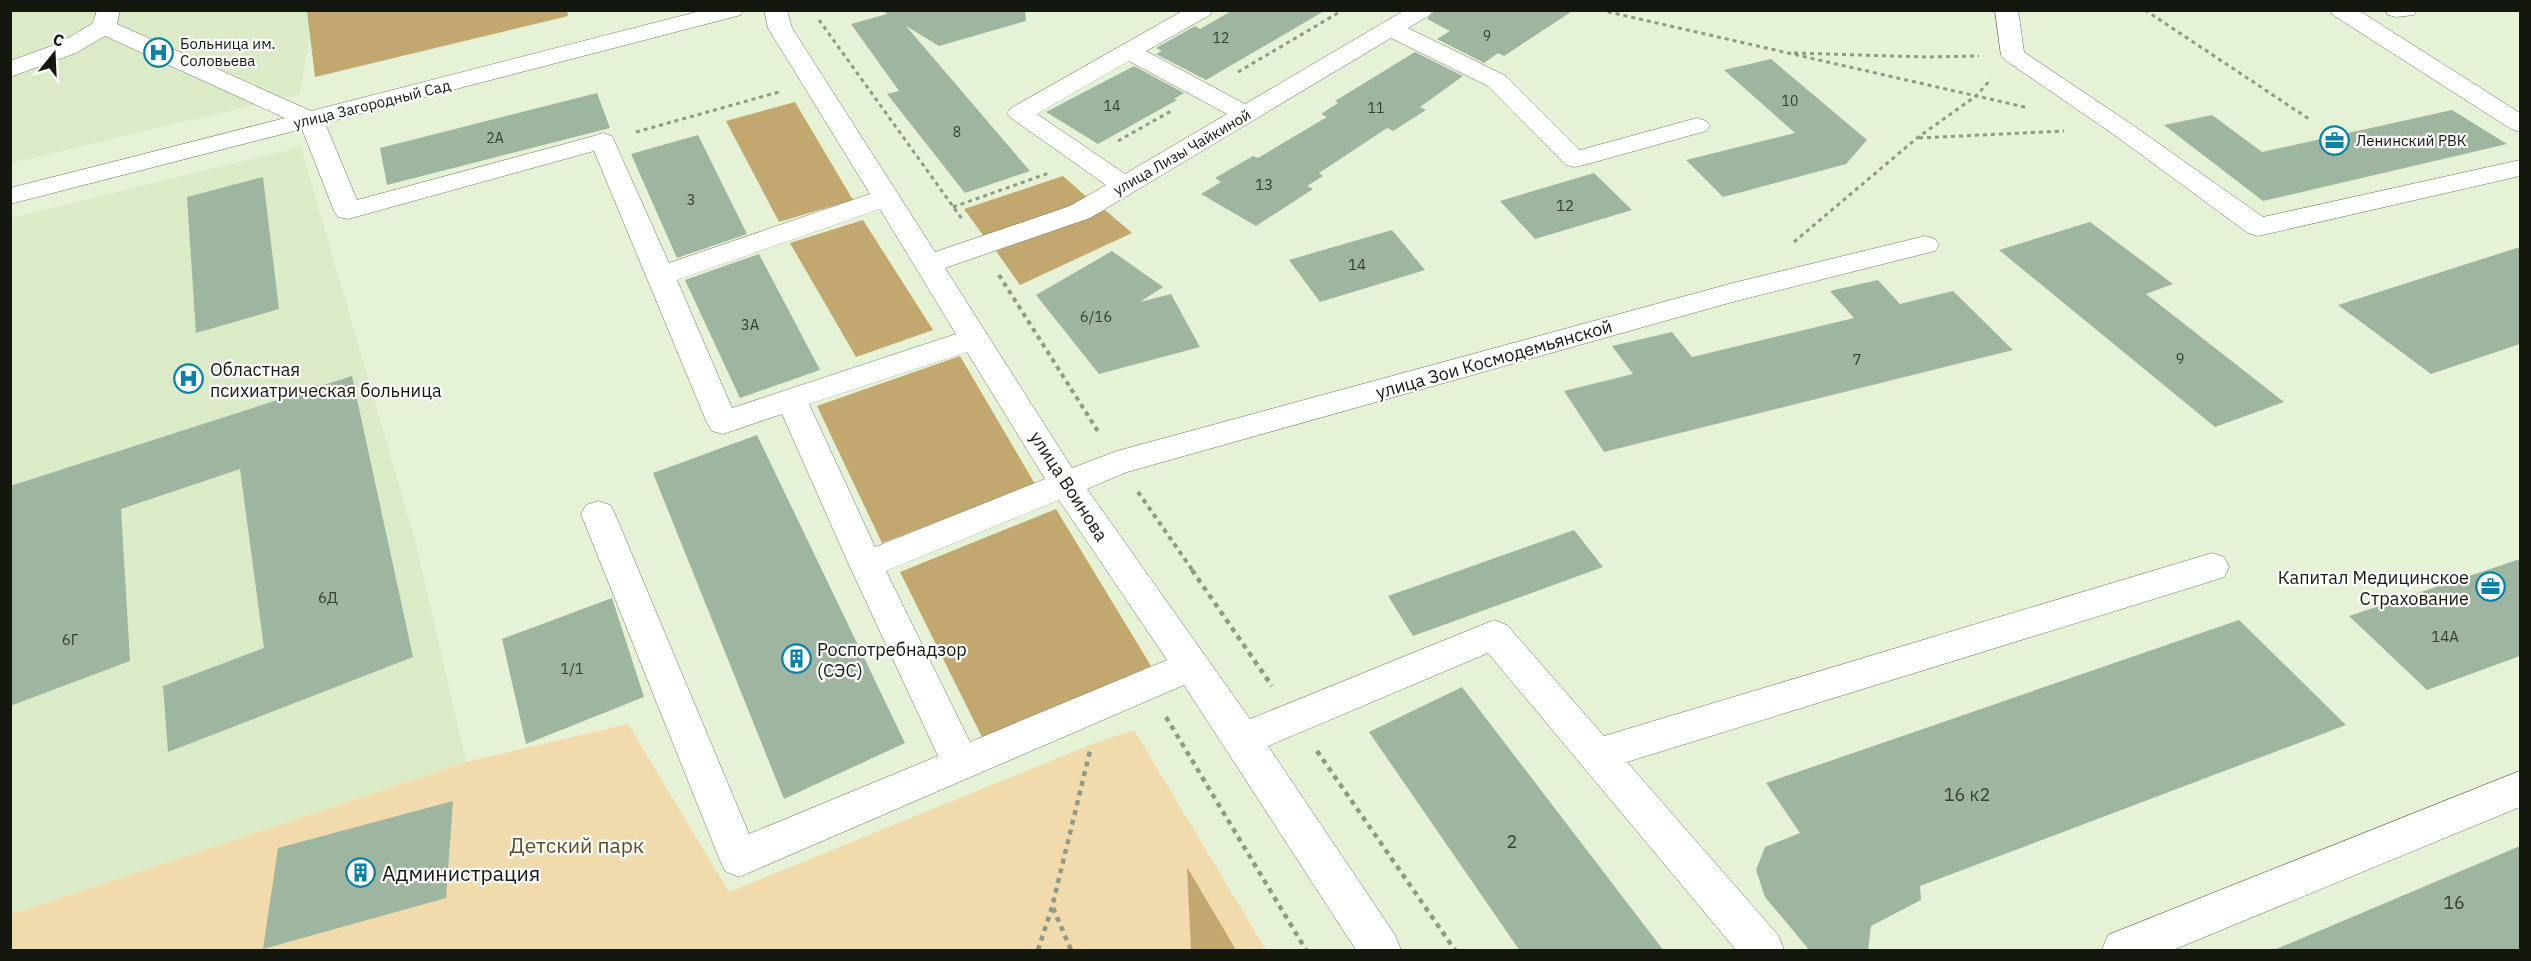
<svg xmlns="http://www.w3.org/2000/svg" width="2531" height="961" viewBox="0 0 2531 961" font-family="'IBM Plex Sans',sans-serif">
<rect width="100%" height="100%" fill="#e6f2d6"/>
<g fill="#dcebc7">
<polygon points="10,11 314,11 300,94 11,163"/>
<polygon points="301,147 415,540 466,762 11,915 10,218"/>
</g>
<polygon fill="#f1daac" points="628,724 729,892 1092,744 1134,730 1266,950 11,950 10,915 466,762"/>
<g fill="#c2a76e">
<polygon points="567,11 568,16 315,77 307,11"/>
<polygon points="795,102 853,200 779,222 726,121"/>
<polygon points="1063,176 1089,199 985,238 964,209"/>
<polygon points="1105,210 1132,233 1020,285 996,251 1083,220"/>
<polygon points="863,220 933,330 856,357 790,243"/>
<polygon points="960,356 1035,484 882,543 817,406"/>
<polygon points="1056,509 1151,666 984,741 900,572"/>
<polygon points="1187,867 1236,950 1191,950"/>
</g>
<g fill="#9eb59f">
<polygon points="881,10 1025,10 1026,21 939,46 906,26 1030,171 965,193 887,94 899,91 851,24 887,14"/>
<polygon points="1233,10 1326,10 1206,80 1156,54 1162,51 1156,48 1195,26 1200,29"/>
<polygon points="1435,10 1574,10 1504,56 1498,53 1484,63 1437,39 1450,31 1427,19"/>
<polygon points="1415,52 1463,76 1420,107 1426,110 1393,131 1387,128 1319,173 1323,176 1307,186 1313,189 1256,226 1201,194 1221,182 1215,178 1253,156 1258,158 1327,117 1321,114 1338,103 1335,101"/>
<polygon points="1771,59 1867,140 1846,164 1723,197 1686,160 1795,133 1724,70"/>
<polygon points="1134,66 1184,93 1174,99 1177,100 1098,144 1046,112"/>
<polygon points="597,93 610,128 387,185 380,148"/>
<polygon points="2452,110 2507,144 2263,201 2164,125 2212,115 2262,152"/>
<polygon points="698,135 747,234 677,258 631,154"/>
<polygon points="1594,173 1632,210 1535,239 1500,201"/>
<polygon points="263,177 279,309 196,333 187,197"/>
<polygon points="2090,222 2173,284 2146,294 2284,402 2215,427 1999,250"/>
<polygon points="1392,230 1425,270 1320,302 1289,260"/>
<polygon points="2520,247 2520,344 2431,374 2338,305"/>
<polygon points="1112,251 1163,287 1140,302 1171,294 1200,347 1099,374 1036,295"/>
<polygon points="759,254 820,370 740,398 685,280"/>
<polygon points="1878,280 1900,304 1953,291 2013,350 1604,452 1564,391 1633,374 1612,346 1672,332 1692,357 1854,318 1830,291"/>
<polygon points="352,376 413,657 168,752 163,686 264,648 240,469 121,509 130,661 10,706 10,486"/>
<polygon points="757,435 905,743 784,799 653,473"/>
<polygon points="1574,530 1603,567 1413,636 1388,596"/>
<polygon points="2520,559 2520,656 2427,690 2349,616"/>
<polygon points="612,598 644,697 526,744 502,639"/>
<polygon points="2239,620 2346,725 1920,886 1921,900 1871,926 1868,951 1810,951 1765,897 1756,870 1765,847 1800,833 1766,783"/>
<polygon points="1462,687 1664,951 1520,951 1369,732"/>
<polygon points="453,801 446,898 263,949 278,848"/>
<polygon points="2520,846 2520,951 2274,951 2274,950"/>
</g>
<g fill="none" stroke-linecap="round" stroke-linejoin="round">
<defs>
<g id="minor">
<path d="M 97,10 L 120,10 L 117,24 L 311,111 L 704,10 L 744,10 L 741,15 L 325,123 L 357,200 L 594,136 L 603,133 L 612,136 L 669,263 L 870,194 L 768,28 L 764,10 L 787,10 L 792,28 L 935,252 L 1070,206 L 1106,185 L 1011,118 L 1007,113 L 1011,108 L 1184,10 L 1213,10 L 1210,15 L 1146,51 L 1245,104 L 1405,10 L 1433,10 L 1430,15 L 1408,28 L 1506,76 L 1580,150 L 1697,118 L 1706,121 L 1710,126 L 1706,131 L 1584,165 L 1575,167 L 1566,165 L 1488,86 L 1391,38 L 1090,218 L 945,268 L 1072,468 L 1117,451 L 1733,283 L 1925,236 L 1935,239 L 1939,245 L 1935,251 L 1736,301 L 1127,472 L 1087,489 L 1250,719 L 1494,620 L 1507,625 L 1604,736 L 2212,553 L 2224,557 L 2229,567 L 2224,577 L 2212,581 L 1627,762 L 1778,935 L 1784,950 L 1736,950 L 1488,653 L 1268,746 L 1395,935 L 1401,950 L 1356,950 L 1184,685 L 739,877 L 725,871 L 719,858 L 581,514 L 586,505 L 598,501 L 610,505 L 615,514 L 749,834 L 938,756 L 849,565 L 782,414 L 723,434 L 712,431 L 707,423 L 594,151 L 348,219 L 338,217 L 334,211 L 302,129 L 10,204 L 10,188 L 285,118 L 105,36 L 76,53 L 10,77 L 10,61 L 60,43 L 93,23 ZM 1129,61 L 1227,114 L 1125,174 L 1037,114 ZM 880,209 L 956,334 L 732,408 L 677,280 ZM 967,352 L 1045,479 L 875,547 L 809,404 ZM 1059,500 L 1167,660 L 970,742 L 886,571 Z"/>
<polygon points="1995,10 2018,10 2024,52 2131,124 2263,217 2520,160 2520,176 2258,236 2248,233 2113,134 2005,60 2001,55"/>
<polygon points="2330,10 2358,10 2520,113 2520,132 2511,129 2333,15"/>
<polygon points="2385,10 2417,10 2414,15 2396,17 2388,15"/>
<polygon points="2520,771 2520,807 2173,950 2102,950 2108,935"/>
</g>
</defs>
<use href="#minor" stroke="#6d775e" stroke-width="1"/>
<g stroke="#909984" stroke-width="3" stroke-dasharray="4 4" stroke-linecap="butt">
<polyline points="1600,10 2029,108"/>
<polyline points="2145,10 2309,119"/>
<polyline points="819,20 962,219"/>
<polyline points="1794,53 1927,57 1979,56"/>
<polyline points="1238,72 1343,10"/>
<polyline points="636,132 779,92"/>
<polyline points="1919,138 2064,131"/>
<polyline points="1118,141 1171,111"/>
<polyline points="953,207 1049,173"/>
<polyline points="1794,242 1917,138 1976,96 1991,79"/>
</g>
<g stroke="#909984" stroke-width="4" stroke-dasharray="4.5 4.5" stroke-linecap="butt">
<polyline points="999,275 1099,433"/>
<polyline points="1138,492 1193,571"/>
</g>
<g stroke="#909984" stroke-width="4.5" stroke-dasharray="5 5" stroke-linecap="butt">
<polyline points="1192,570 1272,686"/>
<polyline points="1166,717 1306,950"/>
<polyline points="1317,751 1455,950"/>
<polyline points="1053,908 1071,950"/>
<polyline points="1038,950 1052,907 1090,751"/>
</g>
<use href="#minor" fill="#fff" fill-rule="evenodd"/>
</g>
<defs>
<symbol id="hospital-ring" viewBox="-11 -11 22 22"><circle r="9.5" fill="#fff" stroke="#0a81a7" stroke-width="1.5"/><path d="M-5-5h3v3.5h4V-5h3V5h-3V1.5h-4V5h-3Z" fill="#0a81a7"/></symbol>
<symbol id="office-ring" viewBox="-11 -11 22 22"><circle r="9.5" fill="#fff" stroke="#0a81a7" stroke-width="1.5"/><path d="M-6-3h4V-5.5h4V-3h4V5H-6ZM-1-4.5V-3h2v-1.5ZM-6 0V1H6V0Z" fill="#0a81a7"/></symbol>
<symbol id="building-ring" viewBox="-11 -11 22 22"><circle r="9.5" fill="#fff" stroke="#0a81a7" stroke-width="1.5"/><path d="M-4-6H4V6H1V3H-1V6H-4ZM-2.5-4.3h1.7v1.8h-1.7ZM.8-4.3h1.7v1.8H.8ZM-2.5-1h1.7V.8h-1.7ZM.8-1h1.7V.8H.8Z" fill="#0a81a7"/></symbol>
</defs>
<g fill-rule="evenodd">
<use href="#hospital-ring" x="142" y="36" width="33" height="33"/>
<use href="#office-ring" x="2318" y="124" width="33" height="33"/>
<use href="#hospital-ring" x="172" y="362" width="33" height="33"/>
<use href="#office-ring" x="2474" y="570" width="33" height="33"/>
<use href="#building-ring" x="780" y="642" width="33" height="33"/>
<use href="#building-ring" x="344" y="856" width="33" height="33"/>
</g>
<g text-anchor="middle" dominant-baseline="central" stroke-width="4.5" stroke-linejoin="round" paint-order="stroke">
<g font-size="14" fill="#363e32">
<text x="1487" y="36">9</text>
<text x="1221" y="38">12</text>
<text x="1790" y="101">10</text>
<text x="1112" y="106">14</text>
<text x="1376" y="108">11</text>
<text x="957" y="132">8</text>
<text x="495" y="138">2А</text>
</g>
<g font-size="15" fill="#13170d" stroke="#fff" text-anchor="start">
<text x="180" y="43">Больница им.<tspan x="180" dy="17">Соловьева</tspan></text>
<text x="2356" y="140">Ленинский РВК</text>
</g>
<g font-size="15" fill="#13170d" stroke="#fff">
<text transform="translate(372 104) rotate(-14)">улица Загородный Сад</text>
<text transform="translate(1182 152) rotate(-30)">улица Лизы Чайкиной</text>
</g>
<g font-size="15" fill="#363e32">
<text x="1264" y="184">13</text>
<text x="691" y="199">3</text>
<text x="1565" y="205">12</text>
<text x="1357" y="264">14</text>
<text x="1096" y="316">6/16</text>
<text x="750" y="324">3А</text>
<text x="2180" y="358">9</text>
<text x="1857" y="359">7</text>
<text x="328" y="597">6Д</text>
<text x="2445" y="636">14А</text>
<text x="70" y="639">6Г</text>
<text x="572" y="668">1/1</text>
</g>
<g font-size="18" fill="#13170d" stroke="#fff">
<text transform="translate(1494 359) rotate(-16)">улица Зои Космодемьянской</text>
<text transform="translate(1069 486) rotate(57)">улица Воинова</text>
</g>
<g font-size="18" fill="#13170d" stroke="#fff" text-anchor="start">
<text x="210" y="369">Областная<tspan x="210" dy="21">психиатрическая больница</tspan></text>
<text x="2469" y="577" text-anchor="end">Капитал Медицинское<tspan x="2469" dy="21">Страхование</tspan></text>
<text x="817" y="649">Роспотребнадзор<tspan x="817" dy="21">(СЭС)</tspan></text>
</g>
<g font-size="18" fill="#363e32">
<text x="1967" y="794">16 к2</text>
<text x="1512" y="841">2</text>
<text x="2454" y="902">16</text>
</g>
<g font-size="21" fill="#5e4a1e" stroke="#fff">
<text x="577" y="845">Детский парк</text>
</g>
<g font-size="21" fill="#13170d" stroke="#fff" text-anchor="start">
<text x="382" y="873">Администрация</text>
</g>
</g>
<rect width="2531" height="961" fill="none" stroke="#13170d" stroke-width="24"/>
<g transform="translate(54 54) rotate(18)" stroke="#ffffff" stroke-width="4.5" paint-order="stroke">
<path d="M0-4.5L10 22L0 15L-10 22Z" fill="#13170d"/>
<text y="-9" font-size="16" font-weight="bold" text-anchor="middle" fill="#13170d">С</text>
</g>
</svg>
